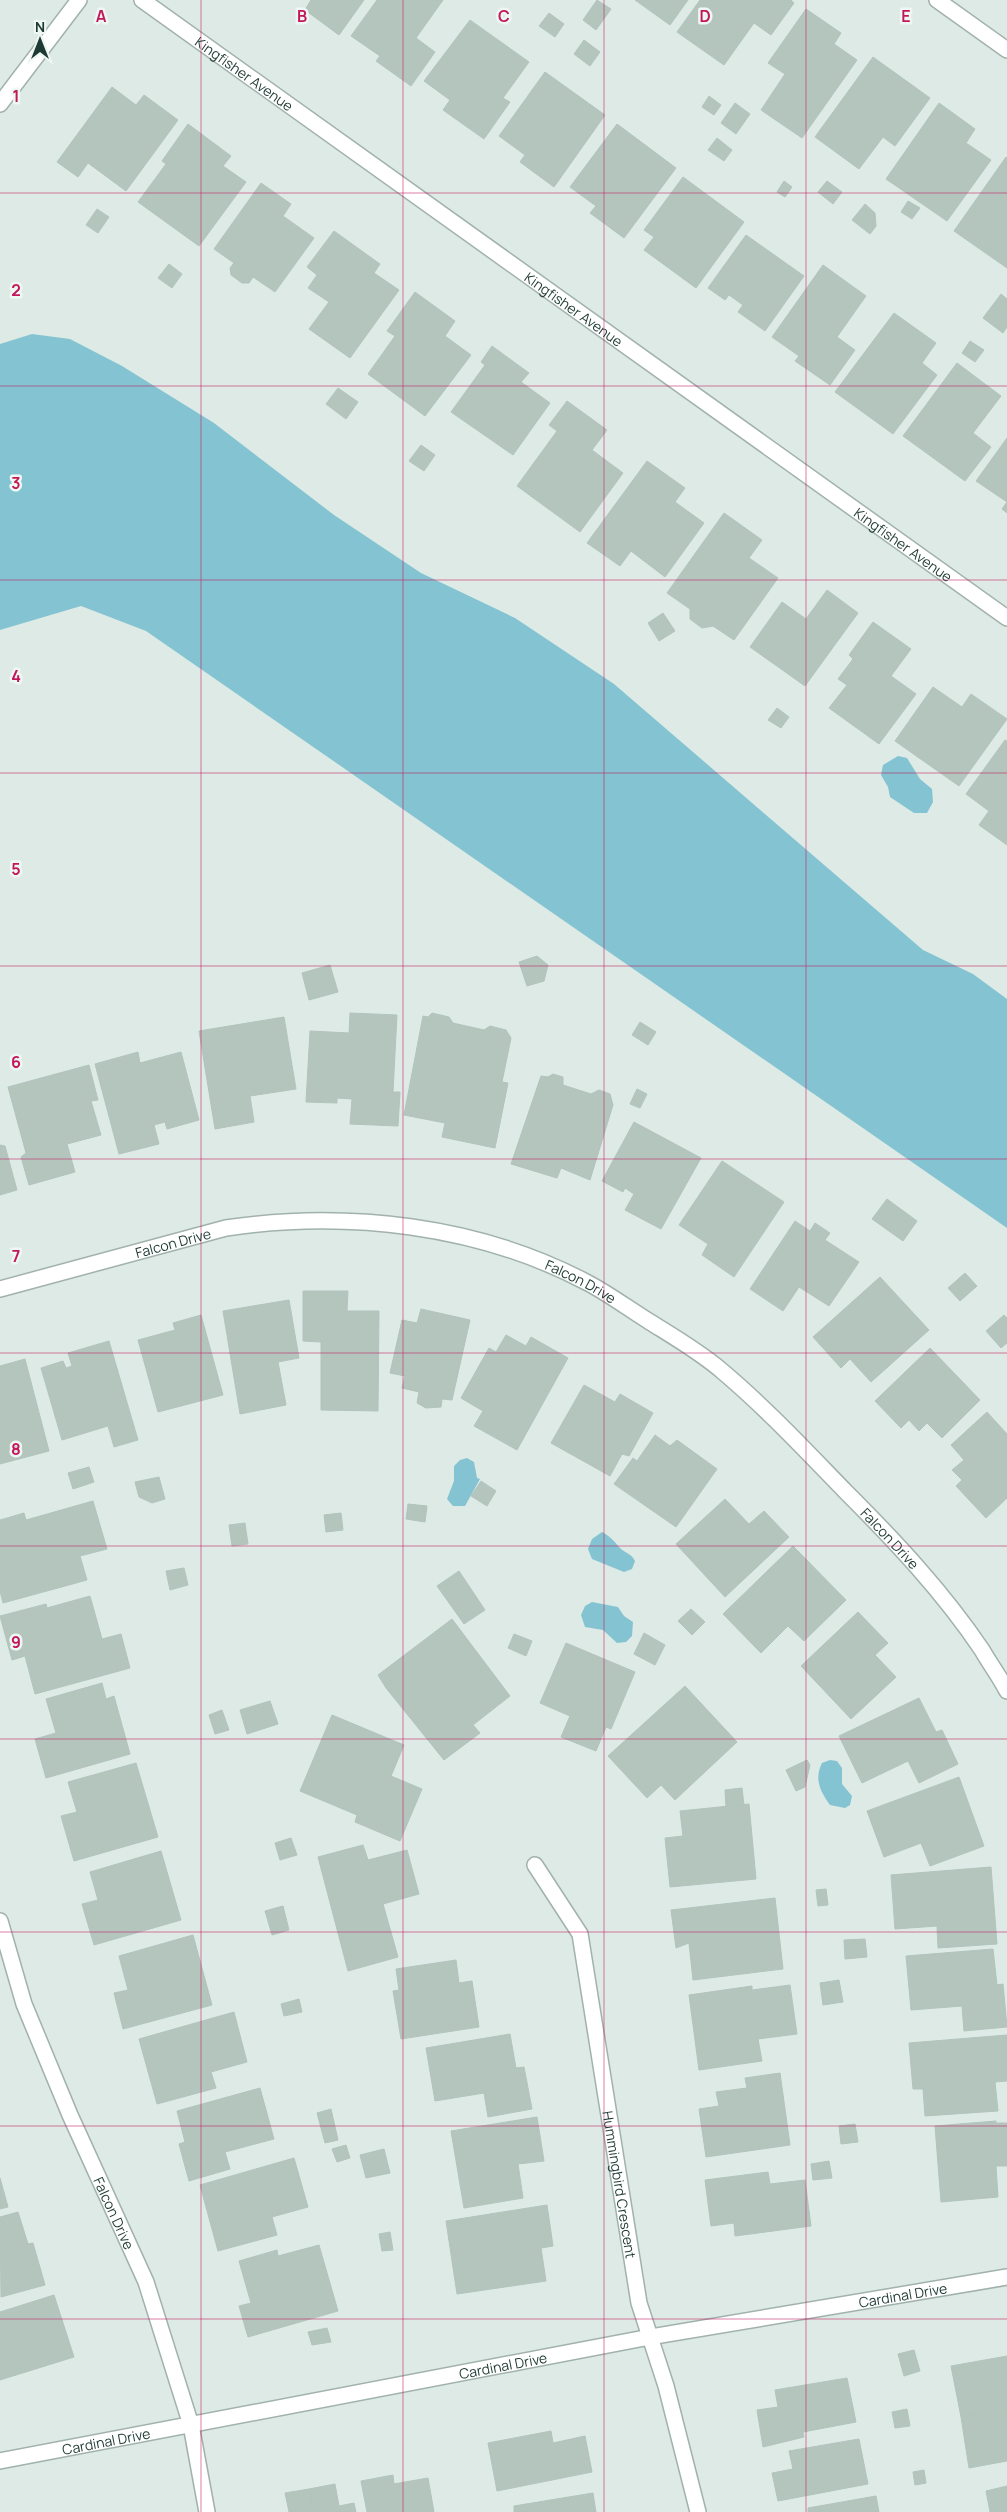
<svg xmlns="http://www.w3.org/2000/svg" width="1007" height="2512" viewBox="0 0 1007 2512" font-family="Manrope,sans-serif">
<rect width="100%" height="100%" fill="#deeae5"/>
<g fill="#84c4d2">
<polygon points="32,334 70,339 122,366 214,423 334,515 421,573 515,618 614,684 923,950 973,974 1007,999 1007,1228 146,631 81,606 0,630 0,344"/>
<polygon points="898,756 907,758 920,779 932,789 933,802 927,813 914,813 890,797 888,787 881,775 883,765"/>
<polygon points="467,1458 474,1462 477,1478 480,1479 465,1506 453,1506 447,1499 454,1481 454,1466 460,1460"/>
<path d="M 602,1532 C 611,1537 613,1540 620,1548 C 625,1553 631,1553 635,1561 L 632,1569 L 624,1572 L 592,1559 L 588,1549 L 592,1539 Z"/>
<polygon points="592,1602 618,1607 624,1616 633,1622 632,1636 626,1642 617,1643 603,1630 585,1627 581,1615 585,1606"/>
<path d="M 830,1760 L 837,1761 L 842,1768 L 842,1784 L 852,1796 L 850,1805 L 845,1808 L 830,1805 C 820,1791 814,1779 822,1763 Z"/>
</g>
<g fill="#b4c5be" stroke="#b1c4bd">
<polygon points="311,0 364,0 339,35 305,10"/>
<polygon points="377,0 443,0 416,38 435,52 411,86 376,61 380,56 351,36"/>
<polygon points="597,0 611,9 596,30 583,20"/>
<polygon points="635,0 688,0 670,25"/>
<polygon points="700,0 791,0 794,3 771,35 754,23 724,65 677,32"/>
<polygon points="806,9 841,33 834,44 857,60 802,138 761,110 785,74 768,63"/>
<polygon points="549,13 564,24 555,37 539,26"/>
<polygon points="470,20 529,62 503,98 510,102 484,139 443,110 450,100 424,81"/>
<polygon points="584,40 600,52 590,66 574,54"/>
<polygon points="873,57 930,98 895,146 883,137 859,169 815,137"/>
<polygon points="545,72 605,115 554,187 520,162 525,155 499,136"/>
<polygon points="112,87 136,105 144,95 178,120 126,191 88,163 78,177 57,162"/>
<polygon points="709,96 721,105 714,115 702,107"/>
<polygon points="735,103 750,114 736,134 721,123"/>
<polygon points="939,103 975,129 966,143 991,160 947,221 886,179"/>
<polygon points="188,124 231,156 223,166 246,182 199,246 138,202 166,164 162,161"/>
<polygon points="617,124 676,168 624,238 590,213 596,206 570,187"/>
<polygon points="717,138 732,150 724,161 708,150"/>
<polygon points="1006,157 1007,158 1007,268 954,231"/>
<polygon points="683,177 744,222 696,288 644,250 654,237 644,230"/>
<polygon points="784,181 792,187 785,197 777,192"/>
<polygon points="827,181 842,192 833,204 818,192"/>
<polygon points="261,183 291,204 283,216 314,238 275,292 253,277 249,283 242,283 231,275 230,268 234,263 214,249"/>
<polygon points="908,201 920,208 912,219 901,212"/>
<polygon points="865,204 875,213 876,226 870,234 852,220"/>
<polygon points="97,209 109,217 98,233 86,225"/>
<polygon points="334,231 380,264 374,273 399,290 350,358 309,329 329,302 308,288 317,275 307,267"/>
<polygon points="746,235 804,276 765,331 738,312 743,305 729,295 725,300 708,288"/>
<polygon points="169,264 182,274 172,288 158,278"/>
<polygon points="823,265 866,296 837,337 855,350 830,385 795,361 799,356 772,337"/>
<polygon points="415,292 455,321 445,336 471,355 425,416 368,374 395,336 387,331"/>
<polygon points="1001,294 1007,299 1007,327 1003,333 983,318"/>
<polygon points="894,313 936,343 922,363 937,375 893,434 835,392"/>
<polygon points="970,341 984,350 975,362 962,353"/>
<polygon points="492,346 529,373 521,382 550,403 513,455 451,412 485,365 481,362"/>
<polygon points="957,363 1001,396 973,433 991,447 965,481 903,436"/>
<polygon points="338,388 358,402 346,419 326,404"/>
<polygon points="567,401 607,430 592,450 623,473 580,532 517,486 557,431 549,425"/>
<polygon points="1007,438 1007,513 1002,509 1007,502 976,481"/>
<polygon points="421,445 435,455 424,471 409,461"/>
<polygon points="647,461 685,488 675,502 704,523 665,577 631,551 620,566 587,543"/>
<polygon points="724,513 762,540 749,558 778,578 734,640 713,626 702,628 690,619 690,609 667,593"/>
<polygon points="827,590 858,613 805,686 750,647 782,602 806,619"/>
<polygon points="663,613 675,631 659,641 648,623"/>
<polygon points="873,622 911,649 891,676 916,694 879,744 829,708 847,685 838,679 853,659 849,655"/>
<polygon points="933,687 962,707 971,694 1007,719 959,786 895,741"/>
<polygon points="777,708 789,717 781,728 768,720"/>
<polygon points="1005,740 1007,741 1007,845 979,825 989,811 966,794"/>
<polygon points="537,956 548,965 544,981 527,986 519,962"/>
<polygon points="330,965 338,992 309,1000 302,973"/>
<polygon points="350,1013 397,1015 393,1092 400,1092 398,1126 350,1124 352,1099 337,1098 337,1103 306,1102 310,1031 349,1033"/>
<polygon points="432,1013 449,1017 453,1023 484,1030 490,1026 506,1030 511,1038 502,1082 508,1083 495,1148 442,1137 445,1123 404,1115 423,1016 428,1017"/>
<polygon points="284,1017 296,1089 250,1096 254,1122 215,1129 199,1031"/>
<polygon points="640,1022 656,1032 648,1045 632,1035"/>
<polygon points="138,1052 140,1063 181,1052 199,1120 167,1129 165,1122 154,1125 159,1144 119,1154 95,1064"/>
<polygon points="89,1065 98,1100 91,1101 101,1135 67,1144 75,1172 29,1185 21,1157 26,1153 8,1087"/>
<polygon points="553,1074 563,1077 563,1085 591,1094 599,1090 610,1094 613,1105 590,1180 561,1168 557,1178 511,1164 541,1076 548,1077"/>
<polygon points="637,1089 647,1094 640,1108 630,1104"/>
<polygon points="634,1122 701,1158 661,1229 625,1210 634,1194 625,1188 623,1192 602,1181"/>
<polygon points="0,1145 5,1146 17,1190 0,1195"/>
<polygon points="722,1161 784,1202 734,1277 702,1255 708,1244 679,1225"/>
<polygon points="887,1199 917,1221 903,1241 872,1219"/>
<polygon points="795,1221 810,1231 815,1223 830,1233 825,1240 859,1262 829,1306 799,1287 783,1311 750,1289"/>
<polygon points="965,1273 977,1286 960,1301 948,1288"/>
<polygon points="880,1277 929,1330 871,1382 850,1359 841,1368 813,1337"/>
<polygon points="303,1291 348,1291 347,1311 379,1311 378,1411 321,1410 321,1342 303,1341"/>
<polygon points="289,1300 299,1358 278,1362 286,1405 240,1414 223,1311"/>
<polygon points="421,1309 470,1320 452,1400 442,1399 441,1407 426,1408 417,1403 419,1392 402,1388 405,1376 390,1373 402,1320 417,1323"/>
<polygon points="201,1315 223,1395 158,1412 138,1340 175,1330 173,1323"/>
<polygon points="1004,1315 1007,1318 1007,1343 1001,1348 986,1331"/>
<polygon points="506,1335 526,1346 531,1337 568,1358 517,1450 474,1426 483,1411 461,1398 489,1348 496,1352"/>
<polygon points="109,1341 138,1440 114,1447 108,1426 62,1440 41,1368 63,1361 66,1368 72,1366 68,1353"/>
<polygon points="930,1348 980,1400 942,1438 927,1423 919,1431 909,1420 901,1428 875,1401"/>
<polygon points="25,1359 49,1451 0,1464 0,1366"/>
<polygon points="584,1385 615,1402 620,1394 653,1413 629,1456 622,1454 610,1476 551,1443"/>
<polygon points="987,1412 1007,1434 1007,1498 986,1518 956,1486 962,1480 952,1470 964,1460 951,1445"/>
<polygon points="655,1435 670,1446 677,1440 717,1469 676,1527 614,1484 633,1458 637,1461"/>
<polygon points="89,1467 94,1482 73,1489 68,1473"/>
<polygon points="159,1477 165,1499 152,1503 139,1497 135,1482"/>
<polygon points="481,1481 496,1491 487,1506 471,1496"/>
<polygon points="725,1499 749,1524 764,1511 789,1537 725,1597 676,1544"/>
<polygon points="93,1501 107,1549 80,1556 87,1580 3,1603 0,1591 0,1520 24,1513 26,1520"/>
<polygon points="408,1504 427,1506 425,1522 406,1519"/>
<polygon points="341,1513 343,1530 326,1532 324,1515"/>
<polygon points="245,1523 248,1544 232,1546 229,1525"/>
<polygon points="793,1546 846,1600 804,1641 788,1626 761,1653 723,1614"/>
<polygon points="184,1568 188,1585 170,1590 166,1571"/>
<polygon points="459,1571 485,1610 464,1624 437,1586"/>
<polygon points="90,1596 102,1639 121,1634 130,1668 35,1694 25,1656 12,1660 0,1616 46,1604 47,1608"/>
<polygon points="691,1609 705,1622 692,1635 678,1621"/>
<polygon points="858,1612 888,1643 875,1655 896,1677 851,1719 801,1666"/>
<polygon points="452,1619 510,1696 473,1725 480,1733 444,1760 386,1688 378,1675"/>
<polygon points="644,1633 665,1645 655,1665 634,1654"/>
<polygon points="514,1634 532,1641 526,1656 508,1648"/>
<polygon points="566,1643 635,1672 611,1729 606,1727 596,1751 561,1737 570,1716 540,1703"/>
<polygon points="102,1683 106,1699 114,1696 130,1754 46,1778 35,1739 56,1733 46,1699"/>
<polygon points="685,1686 737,1742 675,1800 661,1785 647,1798 608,1756"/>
<polygon points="919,1698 936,1732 942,1730 958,1764 919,1783 908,1761 862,1783 839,1736"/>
<polygon points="270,1701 278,1724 247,1734 240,1710"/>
<polygon points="222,1710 229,1730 215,1734 209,1715"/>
<polygon points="332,1715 404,1745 391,1776 422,1789 400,1841 355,1822 357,1815 300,1791"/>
<polygon points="807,1760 810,1765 805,1787 796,1791 786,1770"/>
<polygon points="136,1763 158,1837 74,1861 61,1816 77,1812 68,1782"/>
<polygon points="959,1777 984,1846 930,1866 921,1843 884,1857 867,1811"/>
<polygon points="742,1788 744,1805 726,1807 725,1790"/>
<polygon points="749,1804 756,1879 670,1887 665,1838 683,1836 680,1811"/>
<polygon points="291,1838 297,1855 280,1860 275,1843"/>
<polygon points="363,1845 368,1860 407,1850 419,1894 383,1904 398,1957 348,1971 318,1857"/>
<polygon points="161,1851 181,1920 94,1945 82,1904 98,1900 90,1872"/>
<polygon points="991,1867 997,1944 938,1948 937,1926 895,1929 891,1875"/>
<polygon points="826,1889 828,1905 818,1906 816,1890"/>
<polygon points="775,1898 783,1969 693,1980 689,1943 676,1948 671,1910"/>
<polygon points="283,1906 289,1930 272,1935 265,1911"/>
<polygon points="193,1935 212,2005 123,2029 114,1993 128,1990 119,1956"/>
<polygon points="865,1939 867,1957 845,1959 844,1940"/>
<polygon points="993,1949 997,1985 1003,1984 1007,2027 964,2031 962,2006 911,2010 906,1956"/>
<polygon points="456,1960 459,1983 472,1981 479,2027 401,2039 393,1991 399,1990 396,1969"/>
<polygon points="839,1980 843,2002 823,2005 820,1983"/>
<polygon points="790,1985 797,2034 758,2039 762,2061 699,2070 689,1995 752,1986 752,1990"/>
<polygon points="299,1999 302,2012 284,2016 281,2004"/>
<polygon points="234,2012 247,2062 211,2072 216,2088 157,2104 139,2039"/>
<polygon points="510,2034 516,2068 524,2067 532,2109 488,2117 484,2093 435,2101 426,2048"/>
<polygon points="1007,2035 1007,2081 995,2082 998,2111 925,2116 923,2089 913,2089 909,2043"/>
<polygon points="780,2073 790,2145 706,2157 699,2109 719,2106 716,2092 747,2088 745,2078"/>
<polygon points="260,2088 274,2139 225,2152 230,2169 189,2181 179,2144 185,2142 177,2111"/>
<polygon points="331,2109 338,2140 325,2143 317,2113"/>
<polygon points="537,2117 544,2161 518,2164 523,2198 464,2208 451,2131"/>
<polygon points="996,2121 996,2123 1007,2123 1007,2166 996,2166 998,2197 941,2202 935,2126"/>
<polygon points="855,2124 858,2142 841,2144 839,2126"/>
<polygon points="346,2145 350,2158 337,2162 332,2149"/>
<polygon points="384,2149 390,2173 366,2178 360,2155"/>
<polygon points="294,2158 308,2207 272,2217 277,2235 218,2251 200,2185"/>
<polygon points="829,2161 832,2178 813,2180 811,2164"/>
<polygon points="768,2172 770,2184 805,2180 811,2226 735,2236 734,2223 711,2226 705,2180"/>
<polygon points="0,2178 8,2207 0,2209"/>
<polygon points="547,2205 553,2246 541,2248 546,2281 457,2294 446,2221"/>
<polygon points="18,2212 28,2244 33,2243 45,2285 1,2297 0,2217"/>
<polygon points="390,2232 393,2250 382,2251 379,2234"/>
<polygon points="319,2245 338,2311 248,2337 239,2306 251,2303 239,2261 277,2250 278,2256"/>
<polygon points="54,2295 74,2357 0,2380 0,2312"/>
<polygon points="327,2328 331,2342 312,2345 308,2332"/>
<polygon points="914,2350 920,2371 904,2376 898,2354"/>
<polygon points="1007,2356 1007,2409 961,2417 951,2366"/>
<polygon points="847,2378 856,2422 803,2432 804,2437 763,2447 757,2410 778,2407 775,2390"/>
<polygon points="907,2409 910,2426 895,2428 892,2412"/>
<polygon points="1007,2409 1007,2461 969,2468 961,2417"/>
<polygon points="551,2431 553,2443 585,2436 592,2472 497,2491 488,2443"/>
<polygon points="859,2439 868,2484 778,2501 772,2473 793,2469 789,2451"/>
<polygon points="924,2470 926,2483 915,2485 913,2472"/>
<polygon points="393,2475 394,2484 428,2478 434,2512 367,2512 361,2481"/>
<polygon points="335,2484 339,2506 354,2503 356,2512 313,2512 309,2489"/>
<polygon points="1007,2486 1007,2512 990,2512 986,2491"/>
<polygon points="309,2489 313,2512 289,2512 285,2493"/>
<polygon points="593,2493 596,2512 514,2512 514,2506"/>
<polygon points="876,2496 879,2512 808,2512 808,2508"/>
</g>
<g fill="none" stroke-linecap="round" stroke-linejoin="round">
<defs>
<g id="minor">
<path id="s1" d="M 142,0 L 1007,618"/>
<polyline points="937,0 1007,50"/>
<polyline points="0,104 79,0"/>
<path id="s2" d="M 0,1289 L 226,1228 C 347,1210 479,1225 588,1283 C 609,1294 629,1309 650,1322 C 674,1337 700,1352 722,1371 C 766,1408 806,1451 846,1492 C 895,1541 943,1592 982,1650 C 990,1664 1000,1677 1007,1691"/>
<path id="s3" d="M 535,1865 L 580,1934 L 639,2303 L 666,2386 L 698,2512"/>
<path id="s4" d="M 0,1921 L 24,2004 L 70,2115 L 146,2282 L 191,2425 L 207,2512"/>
<path id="s5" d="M 0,2461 L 650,2337 L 1007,2277"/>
</g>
</defs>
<use href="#minor" stroke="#a1b2ac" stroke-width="18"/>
<use href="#minor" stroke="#fff" stroke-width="15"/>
</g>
<path fill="none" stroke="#c2185b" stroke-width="1" stroke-opacity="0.55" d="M 201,0 L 201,2512M 403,0 L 403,2512M 604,0 L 604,2512M 806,0 L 806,2512M 0,193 L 1007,193M 0,386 L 1007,386M 0,580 L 1007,580M 0,773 L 1007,773M 0,966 L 1007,966M 0,1159 L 1007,1159M 0,1353 L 1007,1353M 0,1546 L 1007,1546M 0,1739 L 1007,1739M 0,1932 L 1007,1932M 0,2126 L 1007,2126M 0,2319 L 1007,2319"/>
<g text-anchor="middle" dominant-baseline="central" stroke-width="5" stroke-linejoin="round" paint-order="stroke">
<g font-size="14" fill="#1f3a34" stroke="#eff7f3">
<text stroke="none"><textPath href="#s1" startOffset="126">Kingfisher Avenue</textPath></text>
<text stroke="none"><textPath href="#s1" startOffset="531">Kingfisher Avenue</textPath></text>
<text stroke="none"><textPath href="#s1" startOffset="936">Kingfisher Avenue</textPath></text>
<text stroke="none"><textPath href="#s2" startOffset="179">Falcon Drive</textPath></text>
<text stroke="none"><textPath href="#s2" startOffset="599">Falcon Drive</textPath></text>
<text stroke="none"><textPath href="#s2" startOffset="1004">Falcon Drive</textPath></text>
<text stroke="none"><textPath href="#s3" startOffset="336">Hummingbird Crescent</textPath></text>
<text stroke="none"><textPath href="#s4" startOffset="314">Falcon Drive</textPath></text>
<text stroke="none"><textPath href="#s5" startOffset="918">Cardinal Drive</textPath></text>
<text stroke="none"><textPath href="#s5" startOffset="512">Cardinal Drive</textPath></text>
<text stroke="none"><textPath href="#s5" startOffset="108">Cardinal Drive</textPath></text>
</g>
</g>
<g font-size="16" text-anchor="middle" font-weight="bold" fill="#c2185b" stroke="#eff7f3" stroke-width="5" stroke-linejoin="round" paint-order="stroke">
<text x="101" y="22">A</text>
<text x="302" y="22">B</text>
<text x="504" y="22">C</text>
<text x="705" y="22">D</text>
<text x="906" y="22">E</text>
<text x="16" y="102">1</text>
<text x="16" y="296">2</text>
<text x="16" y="489">3</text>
<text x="16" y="682">4</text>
<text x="16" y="875">5</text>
<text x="16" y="1068">6</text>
<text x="16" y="1262">7</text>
<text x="16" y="1455">8</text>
<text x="16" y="1648">9</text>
</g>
<g transform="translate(40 40)" stroke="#eff7f3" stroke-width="4" paint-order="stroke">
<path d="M0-4L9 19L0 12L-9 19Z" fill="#1f3a34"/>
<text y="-8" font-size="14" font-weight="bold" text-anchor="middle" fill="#1f3a34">N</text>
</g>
</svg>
